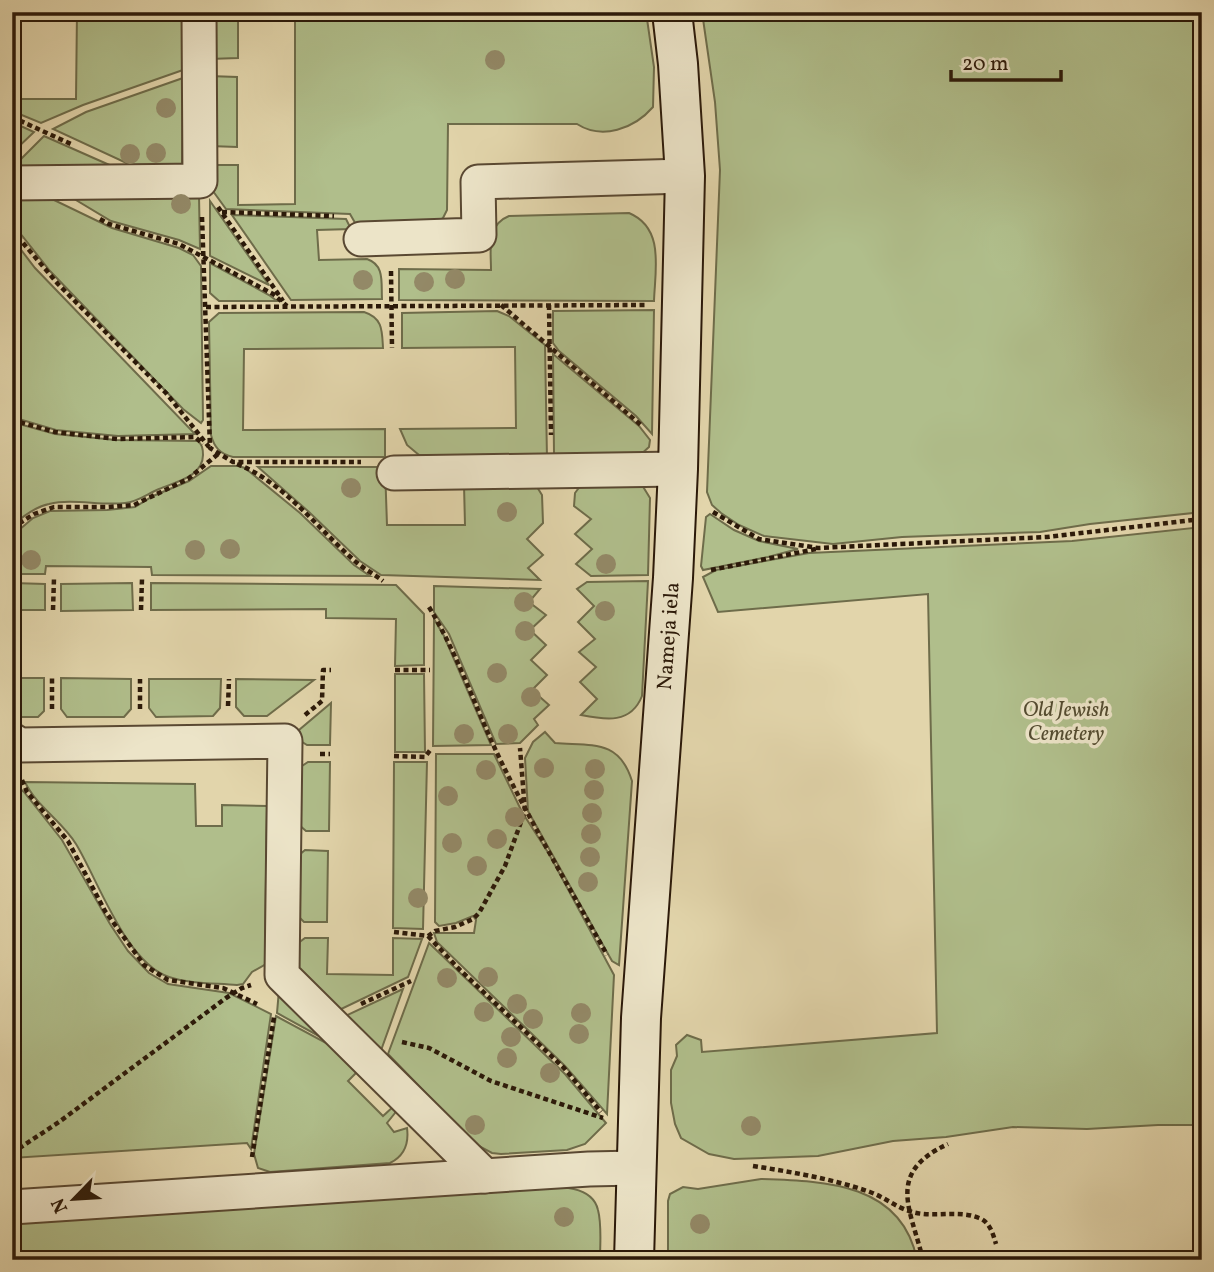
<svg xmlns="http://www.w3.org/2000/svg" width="1214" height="1272" viewBox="0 0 1214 1272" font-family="Vollkorn,serif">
<rect width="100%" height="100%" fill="#e2d5ab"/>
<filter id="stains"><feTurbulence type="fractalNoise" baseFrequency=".00286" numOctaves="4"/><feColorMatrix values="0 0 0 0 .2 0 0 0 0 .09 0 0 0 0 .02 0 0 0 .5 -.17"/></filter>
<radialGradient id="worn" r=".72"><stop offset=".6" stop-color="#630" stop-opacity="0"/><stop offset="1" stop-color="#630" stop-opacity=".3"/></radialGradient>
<g fill="#b0be8b" stroke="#6e6c4a" stroke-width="2">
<polygon points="77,12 183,12 183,70 83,105 41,123 12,111 12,62 18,62 19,99 76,99"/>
<polygon points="209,12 238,12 238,58 209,59"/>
<path d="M 295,12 L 646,12 L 654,67 L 653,107 C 634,129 602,140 577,124 L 448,124 L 447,210 L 443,218 L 433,224 L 358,228 L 350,214 L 226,209 L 210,187 L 210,165 L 238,165 L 238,205 L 295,204 Z"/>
<polygon points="702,12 1202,12 1202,512 1090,524 1040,532 902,537 833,544 764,536 739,525 721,513 712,505 707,492 720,170 715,102"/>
<polygon points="209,76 237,77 237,147 210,146"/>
<polygon points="183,78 182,166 135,167 53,129 86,112"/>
<polygon points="12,122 34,132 12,153"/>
<polygon points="44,136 114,167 12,168"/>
<polygon points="199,196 200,249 179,240 111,221 71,197"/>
<polygon points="12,198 50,198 112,228 179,248 193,255 201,266 203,420 201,423 183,409 50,271 12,223"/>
<polygon points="210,201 269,285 210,256"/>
<path d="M 629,213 C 665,228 655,270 654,301 L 399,300 L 399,269 L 491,270 C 491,249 486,225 509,216 Z"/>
<path d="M 232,215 L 346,219 L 351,229 L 317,230 L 319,260 L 367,259 C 385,265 381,283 382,299 L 291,300 Z"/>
<polygon points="12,238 35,268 195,434 118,436 56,430 12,417"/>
<polygon points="210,263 269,295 277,301 219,301 210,293"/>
<polygon points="654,310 652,434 636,416 559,351 553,343 553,311"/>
<polygon points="497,311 509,316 545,345 547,458 419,455 407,445 400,429 516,428 515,347 402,348 402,313"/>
<path d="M 364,312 C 383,318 382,331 383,348 L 244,349 L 243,430 L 385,429 L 385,457 L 233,457 C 220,454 214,447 211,435 L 209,322 L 219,313 Z"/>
<polygon points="553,354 639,426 650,440 649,447 639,456 558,458 554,453"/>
<path d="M 12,422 L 55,434 L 116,440 L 198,441 C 202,445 203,448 203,455 C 203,477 175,482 159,489 C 147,494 138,502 125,503 C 100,506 73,498 49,504 C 35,507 23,516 12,526 Z"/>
<polygon points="211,466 238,466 245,468 300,513 354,565 370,576 152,575 151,567 46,566 45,574 12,574 12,536 33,518 50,511 107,510 135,507 153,496 189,481"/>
<polygon points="258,467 385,467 387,525 465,525 464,485 537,487 542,495 543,523 527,539 543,555 528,568 540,580 381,575 360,561 309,512"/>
<polygon points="581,485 642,485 650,498 648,575 591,576 576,564 592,549 575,534 591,519 574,506 575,493"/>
<polygon points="710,514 734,530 759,541 798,549 768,557 703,570 701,566 706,517"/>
<polygon points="1202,527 1202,1125 1158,1125 1087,1129 1013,1127 946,1137 893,1141 818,1156 734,1159 709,1154 681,1138 675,1124 671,1103 671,1070 677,1056 676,1045 687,1035 701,1040 702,1052 937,1033 928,594 718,612 703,577 716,570 809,553 1072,541"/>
<path d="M 648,581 L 642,696 C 631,724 606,720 581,715 L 597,699 L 580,682 L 596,667 L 579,652 L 595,639 L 578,622 L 594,606 L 577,589 L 587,582 Z"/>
<polygon points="12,583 45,584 45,610 12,610"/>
<polygon points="132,583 133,610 61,611 61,584"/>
<polygon points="151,583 396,585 424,614 424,665 395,666 396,619 326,618 326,609 151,610"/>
<polygon points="434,586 540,589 529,602 546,615 530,630 546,645 531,660 547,675 532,690 549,705 534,719 538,725 520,743 496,744 449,634 434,612"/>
<polygon points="434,619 444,636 491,745 433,746"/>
<polygon points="395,674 424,674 425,752 395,752"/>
<polygon points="12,678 44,678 44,711 38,717 14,717"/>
<polygon points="61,678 131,679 131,709 124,717 67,717 61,709"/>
<polygon points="149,679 221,679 220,708 213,716 156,717 149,708"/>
<polygon points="236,679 314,680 267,716 244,716 236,707"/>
<polygon points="331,703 330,745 307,745 299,740 299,730"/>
<path d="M 545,732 L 555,743 C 592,746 619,739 632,781 L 619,965 L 612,961 L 528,811 L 525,758 L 533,742 Z"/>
<polygon points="436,754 494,754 522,812 549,854 614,975 607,1114 565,1066 437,942 434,933 474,933 476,920 473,916 456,923 439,926 435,922"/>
<polygon points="308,762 330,762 329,831 306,831 298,824 299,768"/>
<polygon points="394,762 427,762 423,929 393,928"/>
<polygon points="12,782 24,792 62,840 110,924 128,951 149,973 168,984 229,993 271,1014 251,1149 247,1143 12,1158"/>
<path d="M 25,782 L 195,784 L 196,826 L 222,826 L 222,805 L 267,806 L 265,948 L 268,956 L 266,964 L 252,972 L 243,984 L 237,985 C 215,983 190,984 169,977 C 126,963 98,880 76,844 C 62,821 36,806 25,782 Z"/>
<polygon points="305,850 328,851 327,922 304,922 297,915 298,856"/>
<polygon points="305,938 328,938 327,974 393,975 393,938 422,939 408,977 335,1012 299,971 297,963 297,944"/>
<polygon points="429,943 565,1074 606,1123 585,1144 567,1150 501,1154 492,1153 475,1144 388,1054"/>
<polygon points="403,989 379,1056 341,1018"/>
<polygon points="279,990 337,1046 277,1013"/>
<path d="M 276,1016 L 343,1052 L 360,1069 L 348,1081 L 383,1116 L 395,1105 L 395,1113 L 387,1123 L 394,1132 L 407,1128 C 409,1143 404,1156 390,1163 L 270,1172 L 258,1168 L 254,1154 Z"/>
<path d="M 761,1179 C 825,1181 902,1183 917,1260 L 668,1260 L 668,1201 L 670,1194 L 683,1187 L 698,1189 Z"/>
<path d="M 520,1187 C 544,1188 591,1180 598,1210 C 602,1225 600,1244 600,1260 L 12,1260 L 12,1220 Z"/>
</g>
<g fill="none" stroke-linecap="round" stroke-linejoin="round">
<defs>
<g id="street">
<polyline points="12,183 200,181 199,12"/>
<polyline points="361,239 479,235 478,182 685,176"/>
<polyline points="394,473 678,469"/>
<polyline points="12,740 20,745 285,741 282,975 485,1176"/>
<polyline points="12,1207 589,1169 635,1168"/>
</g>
<g id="secondary">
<path id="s1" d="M 634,1260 L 641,1018 L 673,578 L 678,469 L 685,176 L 678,64 L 672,12"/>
</g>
</defs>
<use href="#street" stroke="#594832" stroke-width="37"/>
<use href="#secondary" stroke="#2b1909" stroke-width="42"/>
<g stroke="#2b1909" stroke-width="4.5" stroke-dasharray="5 3.5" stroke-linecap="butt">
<polyline points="12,53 18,53"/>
<polyline points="12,117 73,145"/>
<polyline points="218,207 283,301"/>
<polyline points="222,212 334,216"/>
<polyline points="202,217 210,448 233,462 361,462"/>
<polyline points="100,219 109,224 179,244 273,294 287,306"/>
<polyline points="12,230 58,284 166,393 209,447"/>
<polyline points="391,271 392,348"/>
<polyline points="501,305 641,425"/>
<polyline points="549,305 551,435"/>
<polyline points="206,307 646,305"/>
<polyline points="12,420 55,432 117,439 195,437 203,444"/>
<path d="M 237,464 C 285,483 317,528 356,562 C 364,569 374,574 383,581"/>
<polyline points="713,512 759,539 818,548 1047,537 1202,519"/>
<polyline points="12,528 34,514 54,507 108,507 134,505 188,479 218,454"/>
<polyline points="711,570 816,549"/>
<path d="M 429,607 C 457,653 474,704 497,753 C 530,822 570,888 607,955"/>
<polyline points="53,610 54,578"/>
<polyline points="141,610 142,579"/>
<polyline points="395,670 430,670"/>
<polyline points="228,706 229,679"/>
<polyline points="52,709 52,678"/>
<polyline points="140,709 140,679"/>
<polyline points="305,715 322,701 323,670 331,670"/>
<polyline points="320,754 330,754"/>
<polyline points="394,756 425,757 431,749"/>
<polyline points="22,780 27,792 68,841 105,911 144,965 168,980 223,988 257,1004"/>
<polyline points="394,932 428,936 435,931 455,927 473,919 479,913 505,866 525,811 520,748"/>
<polyline points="428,936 459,969 564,1068 601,1112"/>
<polyline points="361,1004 411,981"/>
<polyline points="402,1042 429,1048 491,1081 603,1118"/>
<polyline points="12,1153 59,1122 226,998 242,988 251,985"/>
<polyline points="252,1157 274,1017"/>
<path d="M 753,1166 C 792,1172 833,1179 870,1192 C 884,1197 896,1207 909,1211 C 932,1219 957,1209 979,1218 C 990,1222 993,1234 996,1244"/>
<path d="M 923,1260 C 911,1209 885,1173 948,1144"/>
</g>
<use href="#street" stroke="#ece4c8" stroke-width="33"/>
<use href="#secondary" stroke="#ece4c8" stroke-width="38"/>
</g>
<g fill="#938967">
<circle cx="495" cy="60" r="10"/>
<circle cx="166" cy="108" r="10"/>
<circle cx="156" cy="153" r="10"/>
<circle cx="130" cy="154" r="10"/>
<circle cx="181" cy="204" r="10"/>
<circle cx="455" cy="279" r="10"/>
<circle cx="363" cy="280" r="10"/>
<circle cx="424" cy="282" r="10"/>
<circle cx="351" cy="488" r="10"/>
<circle cx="507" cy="512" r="10"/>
<circle cx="230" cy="549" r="10"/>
<circle cx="195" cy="550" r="10"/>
<circle cx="31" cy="560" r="10"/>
<circle cx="606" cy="564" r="10"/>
<circle cx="524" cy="602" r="10"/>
<circle cx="605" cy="611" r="10"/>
<circle cx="525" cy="631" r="10"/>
<circle cx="497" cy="673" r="10"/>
<circle cx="531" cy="697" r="10"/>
<circle cx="464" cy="734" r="10"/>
<circle cx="508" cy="734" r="10"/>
<circle cx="544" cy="768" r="10"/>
<circle cx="595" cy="769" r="10"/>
<circle cx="486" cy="770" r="10"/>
<circle cx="594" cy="790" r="10"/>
<circle cx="448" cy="796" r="10"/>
<circle cx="592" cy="813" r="10"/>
<circle cx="515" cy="817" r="10"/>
<circle cx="591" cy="834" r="10"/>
<circle cx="497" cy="839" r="10"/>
<circle cx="452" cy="843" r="10"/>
<circle cx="590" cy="857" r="10"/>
<circle cx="477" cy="866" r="10"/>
<circle cx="588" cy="882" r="10"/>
<circle cx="418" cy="898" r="10"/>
<circle cx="488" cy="977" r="10"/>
<circle cx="447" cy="978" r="10"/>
<circle cx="517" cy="1004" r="10"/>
<circle cx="484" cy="1012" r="10"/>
<circle cx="581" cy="1013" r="10"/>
<circle cx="533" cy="1019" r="10"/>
<circle cx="579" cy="1034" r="10"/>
<circle cx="511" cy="1037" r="10"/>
<circle cx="507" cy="1058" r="10"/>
<circle cx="550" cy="1073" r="10"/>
<circle cx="475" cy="1125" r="10"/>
<circle cx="751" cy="1126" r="10"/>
<circle cx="564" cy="1217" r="10"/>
<circle cx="700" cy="1224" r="10"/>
</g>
<g text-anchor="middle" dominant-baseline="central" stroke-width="7" stroke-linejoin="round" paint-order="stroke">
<g font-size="21" fill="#2b1909" stroke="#ece4c8">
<text stroke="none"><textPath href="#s1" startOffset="625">Nameja iela</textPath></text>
</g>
<g font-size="21" font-style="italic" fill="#534b30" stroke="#ece4c8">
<text x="1066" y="710">Old Jewish<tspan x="1066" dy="24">Cemetery</tspan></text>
</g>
</g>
<rect width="1214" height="1272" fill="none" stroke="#e2d5ab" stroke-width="42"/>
<rect x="14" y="14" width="1186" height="1244" fill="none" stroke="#2b1909" stroke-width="3.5"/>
<rect x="21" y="21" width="1172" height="1230" fill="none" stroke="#2b1909" stroke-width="2"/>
<g transform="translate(74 1199) rotate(245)" stroke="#ece4c8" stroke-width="5" paint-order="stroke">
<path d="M0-5L12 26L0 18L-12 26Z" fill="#2b1909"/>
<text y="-10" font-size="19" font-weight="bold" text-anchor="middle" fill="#2b1909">N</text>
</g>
<path d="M951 70v10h110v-10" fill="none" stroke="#2b1909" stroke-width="3.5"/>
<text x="962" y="70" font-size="21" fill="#2b1909" stroke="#ece4c8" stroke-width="5" paint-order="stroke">20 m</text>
<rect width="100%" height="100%" filter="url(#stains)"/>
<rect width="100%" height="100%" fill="url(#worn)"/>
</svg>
